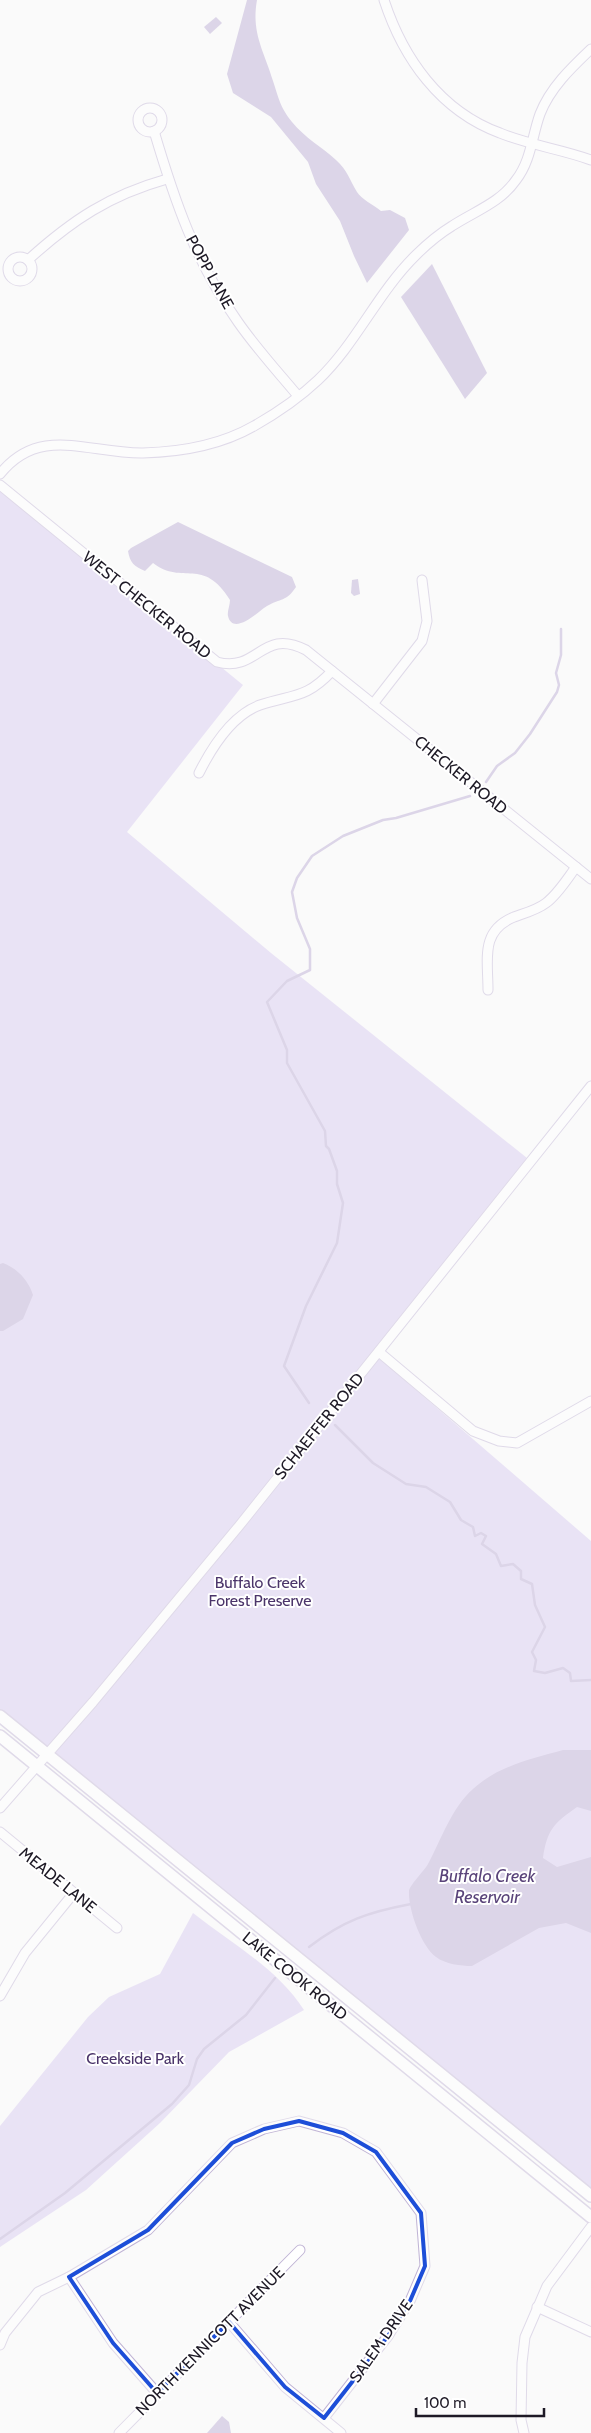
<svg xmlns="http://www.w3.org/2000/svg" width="591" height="2433" viewBox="0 0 591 2433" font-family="Cabin,sans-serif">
<rect width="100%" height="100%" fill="#fafafa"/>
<g fill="#d6c8f0">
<polygon points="0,486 243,685 127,832 271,953 527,1158 372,1352 591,1541 591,2188 0,1709"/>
<path d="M 193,1913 C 231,1943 277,1968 304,2010 L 229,2052 L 160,2123 L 86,2190 L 0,2247 L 0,2126 L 88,2017 L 109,1997 L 160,1974 Z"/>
</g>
<g fill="#b8a9d2">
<path d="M 247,0 L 257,0 C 251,33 264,51 273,81 C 279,99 280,107 292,122 C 305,138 322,147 336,160 C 348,171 349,179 357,192 C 361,199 374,205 381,211 L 390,210 L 405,218 L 409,230 L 367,283 L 354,256 L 340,221 L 316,184 L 308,162 L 271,117 L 233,93 L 227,74 Z"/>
<polygon points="216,17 222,23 210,34 204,27"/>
<polygon points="432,264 487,373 465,399 401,297"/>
<path d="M 178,522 L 292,577 L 296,587 C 286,602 281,598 267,606 C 260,610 233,637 228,616 C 227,612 230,605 230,600 C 203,556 183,586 153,563 L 145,571 C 134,566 130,563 128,551 L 131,548 Z"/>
<polygon points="358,579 360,594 354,596 351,593 352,580"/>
<path d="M 3,1263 C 18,1269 28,1280 33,1295 L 23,1319 L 3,1331 L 0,1331 L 0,1264 Z"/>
<path d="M 563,1750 L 591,1750 L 591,1811 L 577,1807 C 554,1823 547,1830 543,1858 L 557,1867 L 591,1857 L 591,1933 L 566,1923 L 539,1928 L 472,1966 C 461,1966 445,1964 436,1957 C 421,1946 408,1909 409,1891 C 409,1886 424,1871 428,1864 C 441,1840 452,1807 473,1789 C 498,1766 531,1759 563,1750 Z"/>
<polygon points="222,2416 229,2422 231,2433 207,2433"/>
</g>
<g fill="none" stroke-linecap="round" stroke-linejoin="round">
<g stroke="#b8a9d2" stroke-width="2.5">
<polyline points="486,782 497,766 515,753 530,734 557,692 559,685 556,673 561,655 561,629"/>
<polyline points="309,1403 284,1366 306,1306 337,1243 343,1203 337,1184 337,1171 329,1149 326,1146 325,1131 287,1063 287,1050 267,1002 287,981 310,970 310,949 297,918 292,892 297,878 312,856 343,836 383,820 396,818 470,796"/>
<polyline points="335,1425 373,1463 406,1484 426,1487 450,1502 461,1520 473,1527 475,1536 481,1533 486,1536 482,1544 496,1554 501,1566 513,1564 521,1571 521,1579 532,1584 535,1605 545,1627 532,1652 536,1660 534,1671 545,1673 563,1668 570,1673 571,1681 591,1680"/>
<path d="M 309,1947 C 344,1920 369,1912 411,1904"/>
<polyline points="0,2239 65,2193 172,2104 189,2085 197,2059 204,2049 246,2015 275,1978"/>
</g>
<defs>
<g id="minor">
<path d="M 384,0 C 403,58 440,111 500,133 C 529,145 561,149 591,160"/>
<circle cx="150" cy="120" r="12"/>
<path d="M 154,131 C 175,202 195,261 238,322 C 256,348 278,372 298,396"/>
<circle cx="20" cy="269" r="12"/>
<path d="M 28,260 C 72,220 110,195 167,179"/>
<path d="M 0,474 C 40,424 89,454 143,453 C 180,452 221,445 254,426 C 277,413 299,398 318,380 C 356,344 378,292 416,255 C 427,244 439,234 452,226 C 475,211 500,203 516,180 C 531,161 532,136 540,114 C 550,88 571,68 591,49"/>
<path d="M 0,485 L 217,662 C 259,673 261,627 306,650 L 591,879"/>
<polyline points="373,704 422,641 427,621 422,580"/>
<path d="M 199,773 C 212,747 232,715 260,705 C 293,694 306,699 332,671"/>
<path d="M 488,990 C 488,959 480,931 514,917 C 525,913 537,910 546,903 C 558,894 567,879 576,867"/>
<polyline points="379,1352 473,1431 499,1441 517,1443 591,1401"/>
<polyline points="0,1808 93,1702 239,1526 591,1086"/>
<polyline points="0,1832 117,1928"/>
<polyline points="0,1996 25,1953 73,1894"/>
<polyline points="69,2277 113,2343 157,2393"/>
<polyline points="537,2307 591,2332"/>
<polyline points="229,2322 285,2387 341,2433"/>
<polyline points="0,2345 5,2333 38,2292 69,2277 148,2230 232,2143 264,2129 299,2121 343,2133 376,2152 421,2213 425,2266 410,2301 388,2336 324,2418"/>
<polyline points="119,2433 300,2250"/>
<polyline points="524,2433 521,2420 522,2363 525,2337 547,2286 591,2227"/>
</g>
<g id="major">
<polyline points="0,1716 591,2196"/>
<polyline points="0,1736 591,2217"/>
</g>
</defs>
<use href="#minor" stroke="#c0b4d5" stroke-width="11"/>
<use href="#major" stroke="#c0b4d5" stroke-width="14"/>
<use href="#minor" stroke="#fff" stroke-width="9"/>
<use href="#major" stroke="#fff" stroke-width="11"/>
</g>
<path d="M0 0H591V2433H0ZM 299,2121 L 343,2133 L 376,2152 L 421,2213 L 425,2266 L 410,2301 L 388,2336 L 324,2418 L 285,2387 L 229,2322 L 157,2393 L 113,2343 L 69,2277 L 148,2230 L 232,2143 L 264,2129 Z" fill="#fafafa" fill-opacity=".55" fill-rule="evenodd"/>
<path fill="none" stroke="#1d4ed8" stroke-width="4" stroke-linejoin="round" d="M 299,2121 L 343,2133 L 376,2152 L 421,2213 L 425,2266 L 410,2301 L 388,2336 L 324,2418 L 285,2387 L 229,2322 L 157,2393 L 113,2343 L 69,2277 L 148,2230 L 232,2143 L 264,2129 Z"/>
<g text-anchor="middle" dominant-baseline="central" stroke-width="4" stroke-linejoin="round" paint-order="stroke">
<g font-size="16" fill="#1d1925" stroke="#fff">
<text transform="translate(210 272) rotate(61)">POPP LANE</text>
<text transform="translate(147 605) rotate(39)">WEST CHECKER ROAD</text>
<text transform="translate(461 775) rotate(39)">CHECKER ROAD</text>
<text transform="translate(319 1426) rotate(-51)">SCHAEFFER ROAD</text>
<text transform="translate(58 1880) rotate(39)">MEADE LANE</text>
<text transform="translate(295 1976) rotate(39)">LAKE COOK ROAD</text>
<text transform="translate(210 2341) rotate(-45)">NORTH KENNICOTT AVENUE</text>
<text transform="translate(381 2341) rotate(-55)">SALEM DRIVE</text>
</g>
<g font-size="16" fill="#4b356a" stroke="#fff">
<text x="260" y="1582">Buffalo Creek<tspan x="260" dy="18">Forest Preserve</tspan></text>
<text x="135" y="2058">Creekside Park</text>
</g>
<g font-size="18" font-style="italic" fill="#5a447a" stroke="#fff">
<text x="487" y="1876">Buffalo Creek<tspan x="487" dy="21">Reservoir</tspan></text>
</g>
</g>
<path d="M416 2408v8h128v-8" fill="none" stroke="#1d1925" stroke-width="2.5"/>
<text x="424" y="2408" font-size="15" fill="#1d1925" stroke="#ffffff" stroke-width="4" paint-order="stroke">100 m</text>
</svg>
